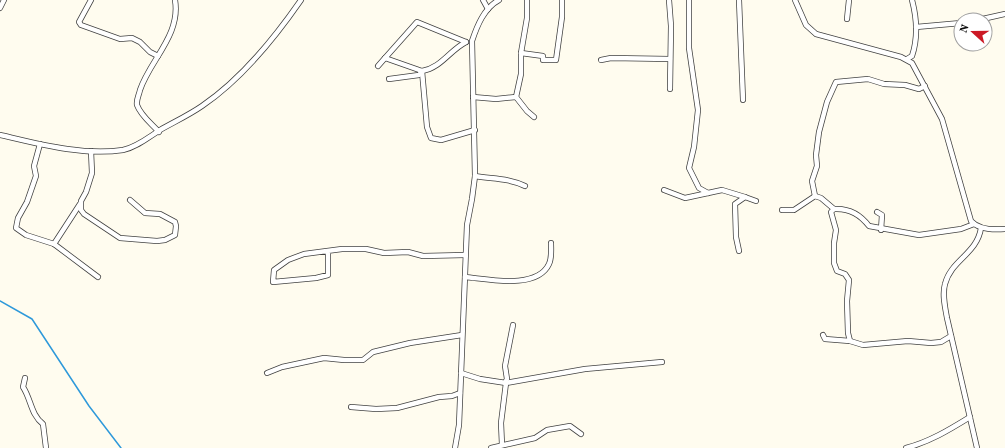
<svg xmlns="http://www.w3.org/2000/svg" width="1005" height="448" viewBox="0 0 1005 448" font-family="'Source Serif 4',serif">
<rect width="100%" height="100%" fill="#fffcef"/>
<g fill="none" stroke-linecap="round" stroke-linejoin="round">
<polyline stroke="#2e99da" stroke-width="1.5" points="0,301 32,319 89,406 121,448"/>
<defs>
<g id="minor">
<polyline points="91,0 79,22 81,25 120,39 132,38 140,42 150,52 158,56"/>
<polyline points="483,0 488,9"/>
<polyline points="527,0 527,18 521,53 521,74 516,97 527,111 534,117"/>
<polyline points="669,0 671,26 670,89"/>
<polyline points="689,0 689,48 698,110 694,147 689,168 699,188 708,193"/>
<polyline points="739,0 743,100"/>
<path d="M 795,0 L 806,25 L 816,34 L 901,57 L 912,63 L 942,119 L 971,221 C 979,230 993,230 1005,229"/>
<polyline points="0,8 4,0"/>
<polyline points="847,19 849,0"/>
<polyline points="978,20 1005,14"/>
<polyline points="916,27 961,23"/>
<polyline points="521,53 543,56 543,60 556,60 562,17 562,0"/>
<polyline points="385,58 417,22 466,42"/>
<path d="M 907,59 L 912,56 C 918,38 917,19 912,0"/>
<polyline points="601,60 611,58 670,59"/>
<polyline points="378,66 385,58 422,71 427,127 431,138 441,140 475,130"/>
<path d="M 389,79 L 419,75 L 422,71 C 441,68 450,50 466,42"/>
<polyline points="473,97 496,99 516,97"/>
<path d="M 159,132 C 151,123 141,116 137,105 C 136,100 139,95 140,90 C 150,60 181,35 175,0"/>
<path d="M 0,135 C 39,144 83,156 123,150 C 137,147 149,137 160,130 C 174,122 189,115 202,106 C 242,79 274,39 301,0"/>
<polyline points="40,144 34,166 36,176 27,202 18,218 16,228 26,235 54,244 98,277"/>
<polyline points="91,151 92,173 86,192 81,201 81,210 84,214 120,238 157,241 165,240 175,235 176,226 175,222 160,214 145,213 130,200"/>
<path d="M 475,176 C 492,179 509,178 525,186"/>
<polyline points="664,190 685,198 722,190 745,197"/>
<polyline points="815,196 812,181 817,166 816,155 819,132 827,102 836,82 868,79 884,84 905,85 919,89 925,86"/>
<path d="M 834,209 C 849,208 860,214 869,226 L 919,235 L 961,229 L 974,224"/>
<polyline points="782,210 794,210 815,196 821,198 834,209 831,212 836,230 834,243 834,263 837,271 845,274 849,280 847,301 848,333 850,341"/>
<polyline points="877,212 882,215 881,230"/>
<polyline points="54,244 80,204"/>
<polyline points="328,251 328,275 316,278 273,282 274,270 288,260 304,254 342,249 366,249 384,253 408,252 423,256 465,255"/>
<polyline points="739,251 736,237 735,204 745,197 756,201"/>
<path d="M 465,277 C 488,279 537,290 549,264 C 552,258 551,249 551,243"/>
<polyline points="823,335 825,339 850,341 863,345 908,341 931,343 941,342 951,336"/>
<polyline points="267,373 282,367 324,358 344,360 363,360 373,352 410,343 462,335"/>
<polyline points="461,373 480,379 506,383 585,369 662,362"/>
<path d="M 25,378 L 23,387 C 31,399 31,415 43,424 L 46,448"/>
<polyline points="505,383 507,379 505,366 513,325"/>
<polyline points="351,407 376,409 397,408 439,397 452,396 460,393"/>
<polyline points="502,445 501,423 506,383"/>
<path d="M 455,448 L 459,425 L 467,225 L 472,199 L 475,176 L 472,41 C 477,26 484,8 499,0"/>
<polyline points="491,448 535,438 547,430 570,426 581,434"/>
<path d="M 906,448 C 929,442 949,430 970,417"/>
<path d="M 977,448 L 947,318 C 945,307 942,294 945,284 C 951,260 977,254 981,228"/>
</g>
</defs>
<use href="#minor" stroke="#414141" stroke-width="6"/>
<use href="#minor" stroke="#fff" stroke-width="4.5"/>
</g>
<g transform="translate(973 32) rotate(291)"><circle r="19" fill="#ffffff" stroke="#9f9f9f"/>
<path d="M0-3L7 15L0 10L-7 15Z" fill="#cc1925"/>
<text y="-6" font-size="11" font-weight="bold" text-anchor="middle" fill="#0e0e0e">N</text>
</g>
</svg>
